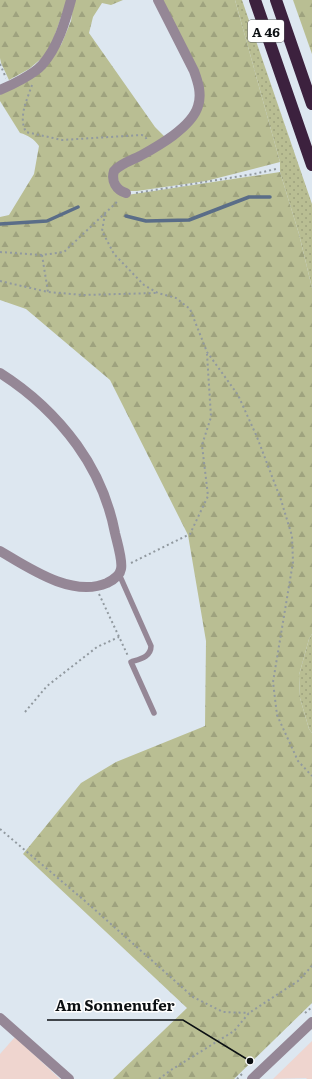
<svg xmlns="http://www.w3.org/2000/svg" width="312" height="1079" viewBox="0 0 312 1079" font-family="Literata,serif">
<defs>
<pattern id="grass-dots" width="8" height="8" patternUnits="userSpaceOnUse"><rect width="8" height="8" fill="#b9be93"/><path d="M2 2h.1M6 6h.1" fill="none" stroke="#9ea27e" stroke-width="1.8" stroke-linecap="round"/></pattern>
<pattern id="forest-firs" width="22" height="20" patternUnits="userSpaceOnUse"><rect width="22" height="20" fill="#b9be93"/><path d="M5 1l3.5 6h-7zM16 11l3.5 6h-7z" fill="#9ea27e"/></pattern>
</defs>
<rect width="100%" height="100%" fill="#dde7f0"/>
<g fill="#efd5cf">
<polygon points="15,1037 60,1079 0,1079 0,1054"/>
<polygon points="312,1041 312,1079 307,1079 306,1078 273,1079"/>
</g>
<g fill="url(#grass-dots)">
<polygon points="235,0 242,0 312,204 312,288 299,234 280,172 280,162"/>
<polygon points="312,634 312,733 309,729 300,698 299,675 309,639"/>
</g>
<g fill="url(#forest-firs)">
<polygon points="0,0 67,0 49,52 29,69 9,80 1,63 0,58"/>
<path d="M 74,0 L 123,0 L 111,5 L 102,3 L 93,17 L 89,33 L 155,127 L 165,137 L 112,172 L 127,195 L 280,172 L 299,234 L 312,288 L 312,634 L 309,639 L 299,675 L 300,698 L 309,729 L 312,733 L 312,1003 L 234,1079 L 113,1079 L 187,1008 L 23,854 L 81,783 L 116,762 L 205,726 L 206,641 L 188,535 L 110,380 L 26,309 L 0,300 L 0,217 L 9,215 L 34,174 L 39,146 C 34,139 28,135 20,133 L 0,101 L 0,95 L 61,45 L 71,21 Z"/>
<polygon points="159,0 235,0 280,162 206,181 137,191 127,191 122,190 116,174 189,124 202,94"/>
<polygon points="293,0 312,0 312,54"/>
</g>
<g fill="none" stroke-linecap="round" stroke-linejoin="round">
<g stroke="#5a6d88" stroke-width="3.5">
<polyline points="126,216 146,221 189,220 249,197 270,197"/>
<polyline points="0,224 47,221 78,207"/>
</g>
<g stroke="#91999f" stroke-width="2" stroke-dasharray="2 3" stroke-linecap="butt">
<polyline points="0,64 6,78"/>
<path d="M 32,85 C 27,100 18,117 26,132 L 62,140 L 142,135 L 146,138 L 147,141"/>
<polyline points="136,193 254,174 276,169"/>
<polyline points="105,214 102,231 114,254 144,285 158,293 176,298 190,309 207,352 238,395 257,437 281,500 292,536 293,562 273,682 277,715 298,761 312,776"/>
<polyline points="0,252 42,255 64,252 118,201"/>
<polyline points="42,255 48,292"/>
<polyline points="0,281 48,292 83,295 157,293"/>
<polyline points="131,563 190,534 208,496 202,445 211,417 207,354"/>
<polyline points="99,594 128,656"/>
<polyline points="25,712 47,686 97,647 119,637"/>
<polyline points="0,829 85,901 193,997 223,1012 249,1013"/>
<polyline points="305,1013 312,1007"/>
<polyline points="159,1079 171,1070 234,1031 249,1013 298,981 312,966"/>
<polyline points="237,1079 243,1073"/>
</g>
<path stroke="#958796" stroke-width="5.5" d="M 119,574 L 151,646 C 151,657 140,659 131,662 L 154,713"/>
<g stroke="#958796" stroke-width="10">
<path d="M 0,90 C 12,85 34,74 42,65 C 58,47 65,22 71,0"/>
<path d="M 126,193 C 116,190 111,181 114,171 C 120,164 132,160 140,156 C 158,146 192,127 198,106 C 202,94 198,82 194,71 L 158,0"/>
<path d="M 0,373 C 30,392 56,416 77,445 C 95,470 109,502 115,533 C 117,542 123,561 121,569 C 120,576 113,580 107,583 C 72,598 29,568 0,551"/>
<polyline points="0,1018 69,1079"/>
</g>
<polyline stroke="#958796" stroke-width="10" points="252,1079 312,1022"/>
<g stroke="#3c213e" stroke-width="12">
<polyline points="255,0 312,165"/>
<polyline points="276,0 312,104"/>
</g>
</g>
<g text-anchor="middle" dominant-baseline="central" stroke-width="3" stroke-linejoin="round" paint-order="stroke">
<rect fill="#fff" stroke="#55585a" stroke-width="1" x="248" y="20" width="36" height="22" rx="3"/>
<g font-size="13" font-weight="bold" fill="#0c1013">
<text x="266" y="31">A 46</text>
</g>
</g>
<path fill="none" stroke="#0c1013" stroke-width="1.5" d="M250 1061L183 1020H47"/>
<circle fill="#0c1013" stroke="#fff" stroke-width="1.5" cx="250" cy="1061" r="4"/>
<g font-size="15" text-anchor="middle" font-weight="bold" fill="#0c1013" stroke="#fff" stroke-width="3" stroke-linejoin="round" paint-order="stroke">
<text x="115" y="1011">Am Sonnenufer</text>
</g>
</svg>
